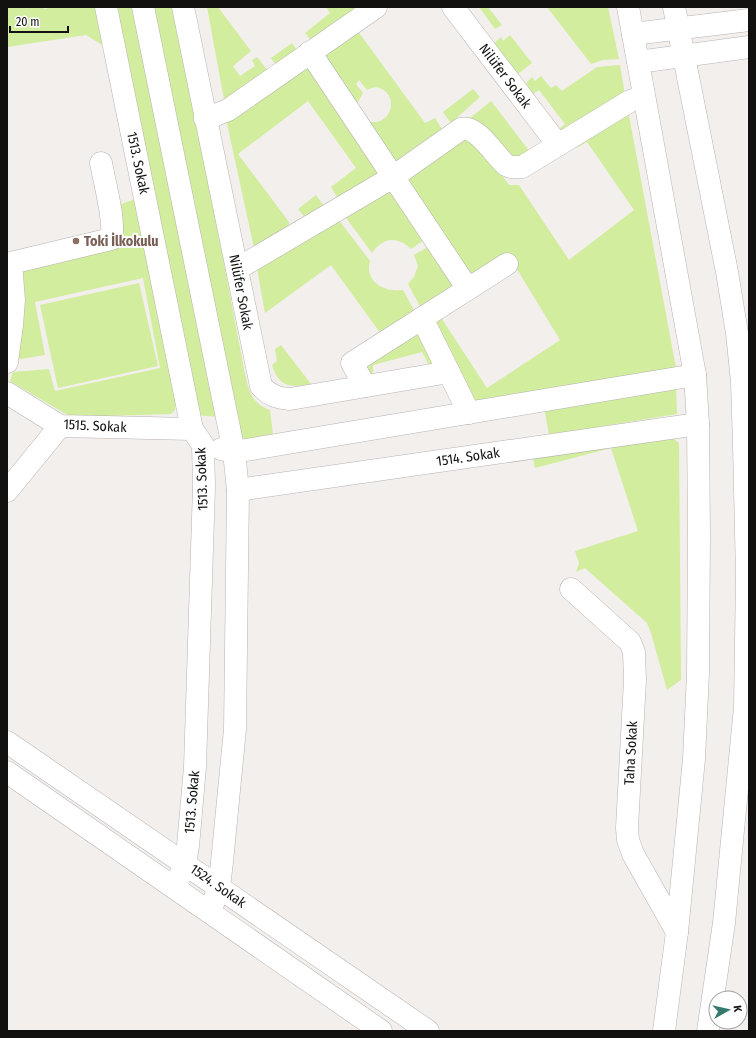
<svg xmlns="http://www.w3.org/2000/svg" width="756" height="1038" viewBox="0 0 756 1038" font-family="'Fira Sans Condensed',sans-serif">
<rect width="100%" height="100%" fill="#f3efed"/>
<g fill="#d1ed9d">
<polygon points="7,7 43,7 44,9 56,7 97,7 104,46 86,35 7,47"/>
<polygon points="114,7 135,7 219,417 196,415"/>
<path d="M 152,7 L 175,7 L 245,374 C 249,391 252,404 270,410 L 273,435 L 245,439 L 241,438 Z"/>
<polygon points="207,7 218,7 251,51 233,66 240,76 255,66 252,60 257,57 269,72 225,105"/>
<polygon points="326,7 367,7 315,45 305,33 330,13"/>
<polygon points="479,7 488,7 502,25 495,29"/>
<polygon points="547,7 608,7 619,59 603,60 591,64"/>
<path d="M 357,30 L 425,123 L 435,118 L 443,131 L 398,164 L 366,121 C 371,122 377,123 382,120 C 395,113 394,92 379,88 C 375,86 371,88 367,90 L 359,80 L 356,84 L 363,93 L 360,98 L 357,104 L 320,55 Z"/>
<polygon points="510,35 532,63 518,74 493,44 501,37 503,41"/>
<polygon points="292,43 299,53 278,68 271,58"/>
<polygon points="309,61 387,176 340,202 331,187 356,168 308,101 238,154 289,222 289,230 254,248 226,119"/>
<polygon points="620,65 625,95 560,137 556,132 565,124 539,90 533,94 526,83 532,77 535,81 541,76 551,88 556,85 562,91 597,67"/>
<polygon points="473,89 480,97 451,123 443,112"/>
<polygon points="491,101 530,152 519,162 465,122"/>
<polygon points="628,110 676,368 471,402 436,330 437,322 440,316 487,388 560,340 509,256 472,281 402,177 462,137 478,142 509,185 519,185 569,260 634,210 587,142 576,148 572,145"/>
<path d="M 395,187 L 427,238 L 411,249 C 397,236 383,237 372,253 L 344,215 Z"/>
<polygon points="316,195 326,209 307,220 298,209"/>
<polygon points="135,199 176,402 175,410 171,414 75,417 64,413 10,381 13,372 49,369 55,391 160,368 143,278 35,302 45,355 15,360 22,269 116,246 113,207"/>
<path d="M 338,219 L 370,261 C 364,282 385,293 403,290 L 416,314 L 381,334 L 331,265 L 265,313 L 256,263 Z"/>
<polygon points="431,245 457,285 422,310 408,284 414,277 418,266 414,255"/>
<polygon points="139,283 158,366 58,388 40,305"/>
<polygon points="418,329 439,366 431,369 422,352 373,365 373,373 371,375 363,364"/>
<path d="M 281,345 L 311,384 C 290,388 279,387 272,365 L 277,361 L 275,349 Z"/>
<polygon points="676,387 677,414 549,435 544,407"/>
<polygon points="665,432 679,443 681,680 667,690 651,633 647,623 585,568 576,572 579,563 575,551 638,531 611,448 535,468 532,455"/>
</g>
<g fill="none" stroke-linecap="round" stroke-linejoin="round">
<defs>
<g id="minor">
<polyline points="106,7 192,429 203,445 204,487 195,767 188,846 185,864 175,887"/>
<polyline points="143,7 234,452 238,490 235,729 222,862 219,887 210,912"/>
<path d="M 183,7 L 261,386 C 270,396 278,398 290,399 L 449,372"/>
<polyline points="453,7 558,145"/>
<polyline points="628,7 695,375 698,424 699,536 698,673 694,759 677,932 664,1031"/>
<polyline points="674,7 727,272 737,333 742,382 744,445 747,576 745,707 724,923 708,1031"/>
<polyline points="633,34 749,20"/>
<polyline points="310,52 468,289"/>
<polyline points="638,62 749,47"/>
<polyline points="205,119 228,110 376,7"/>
<path d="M 237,269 L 393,177 L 461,129 C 478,125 494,155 506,165 L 511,167 L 522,167 L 630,101 L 644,96"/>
<polyline points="422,318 469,413"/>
<path d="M 7,362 L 12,325 L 14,300 L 11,263 L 111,239 C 116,224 104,180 101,163"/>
<polyline points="365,386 352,363 507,264"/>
<polyline points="7,393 60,426 192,429"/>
<polyline points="221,449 234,452 695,375"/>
<polyline points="238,490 698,424"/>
<polyline points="7,491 60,426"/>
<polyline points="571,589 630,642 634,652 635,680 627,828 628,840 633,854 677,932"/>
<polyline points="7,742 428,1031"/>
<polyline points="7,772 381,1031"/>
</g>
</defs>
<use href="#minor" stroke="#b7b3b1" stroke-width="23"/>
<use href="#minor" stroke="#fff" stroke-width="22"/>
</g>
<circle fill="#8d6e63" stroke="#fff" stroke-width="1.5" cx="76" cy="241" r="4"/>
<g text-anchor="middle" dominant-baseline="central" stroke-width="4" stroke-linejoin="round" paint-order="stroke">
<g font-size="14" fill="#121110" stroke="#fff">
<text transform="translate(505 76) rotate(53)">Nilüfer Sokak</text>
<text transform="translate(138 163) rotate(78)">1513. Sokak</text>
<text transform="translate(241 292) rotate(79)">Nilüfer Sokak</text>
<text transform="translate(95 426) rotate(3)">1515. Sokak</text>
<text transform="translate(468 457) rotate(-8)">1514. Sokak</text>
<text transform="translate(202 479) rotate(-92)">1513. Sokak</text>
<text transform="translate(631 753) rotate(-87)">Taha Sokak</text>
<text transform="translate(192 802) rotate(-85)">1513. Sokak</text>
<text transform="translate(218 886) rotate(35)">1524. Sokak</text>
</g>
<g font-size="14" font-weight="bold" fill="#785e54" stroke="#fff" text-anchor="start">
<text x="84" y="241">Toki İlkokulu</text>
</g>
</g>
<rect width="756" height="1038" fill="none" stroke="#121110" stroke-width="16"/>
<g transform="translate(728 1010) rotate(82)"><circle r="19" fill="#ffffff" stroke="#a0a09f"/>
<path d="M0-3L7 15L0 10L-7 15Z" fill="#367a6d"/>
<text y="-6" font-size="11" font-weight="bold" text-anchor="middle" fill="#121110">K</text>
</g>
<path d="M10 26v6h58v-6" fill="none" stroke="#121110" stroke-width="2"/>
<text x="16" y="26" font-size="12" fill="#121110" stroke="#ffffff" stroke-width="3" paint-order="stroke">20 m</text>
</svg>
